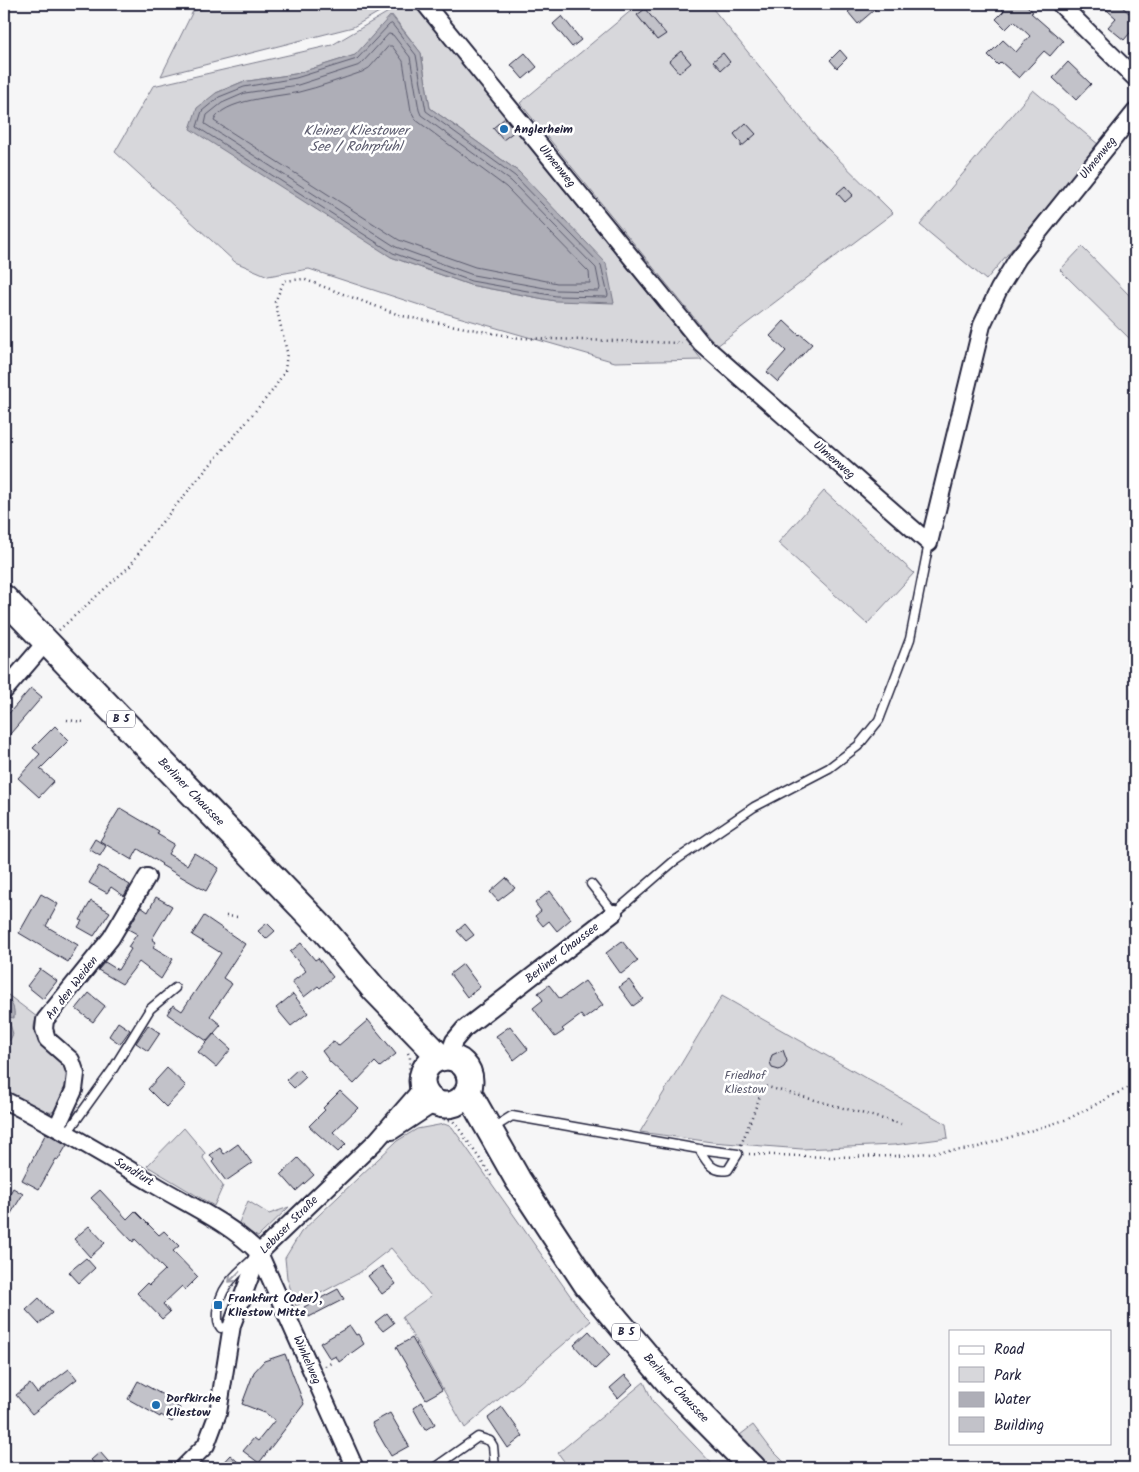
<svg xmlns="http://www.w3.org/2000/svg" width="1139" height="1472" viewBox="0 0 1139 1472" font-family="Kalam,sans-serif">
<rect width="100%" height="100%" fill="#f6f6f7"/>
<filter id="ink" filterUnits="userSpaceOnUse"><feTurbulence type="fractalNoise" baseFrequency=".02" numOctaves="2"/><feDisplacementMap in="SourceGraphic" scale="10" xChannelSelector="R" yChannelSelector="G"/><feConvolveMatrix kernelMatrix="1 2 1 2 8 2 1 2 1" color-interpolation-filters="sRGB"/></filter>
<g filter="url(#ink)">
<g fill="#d7d7db" stroke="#7c7c8b" fill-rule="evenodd">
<polygon points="221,4 393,4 353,27 161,76 193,11"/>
<path d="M 402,4 L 414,4 L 702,360 L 615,362 L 441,312 L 309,269 L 268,276 L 235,262 L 115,152 L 153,86 L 332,45 ZM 392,15 L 421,53 L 430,108 L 519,172 L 555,301 L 470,285 L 391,257 L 216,93 L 242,82 L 295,74 L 356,55 Z"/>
<polygon points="639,4 709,4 819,140 893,213 717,346 520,103"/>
<polygon points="1033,90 1099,145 986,280 920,225"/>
<polygon points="1082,247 1135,301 1135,344 1060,270"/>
<polygon points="824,491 914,573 867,624 778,543"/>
<path d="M 4,992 L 37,1017 C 22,1046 66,1053 67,1077 C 68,1084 62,1093 60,1099 C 58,1103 57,1110 52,1112 C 46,1115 12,1095 4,1091 Z"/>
<polygon points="722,996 946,1124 948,1138 894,1145 802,1149 712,1142 640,1132"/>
<polygon points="444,1124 452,1127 581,1311 591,1321 465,1428 402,1317 431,1296 391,1248 359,1273 296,1306 287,1278 285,1258 301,1232 397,1141 417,1129"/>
<polygon points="184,1128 205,1153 203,1158 223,1186 214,1206 147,1166"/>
<polygon points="248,1201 269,1214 289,1207 258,1237 238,1225"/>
<polygon points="644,1382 653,1402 716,1468 569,1468 558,1453"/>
<polygon points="753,1425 771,1449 790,1468 766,1468 736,1438"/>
</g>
<g fill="#aeaeb7" stroke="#767685">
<polygon points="391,15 421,53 430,108 519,172 606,263 614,303 555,301 470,285 391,257 190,129 197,108 216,93 242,82 295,74 355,55"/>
<path d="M 4,998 C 13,1002 15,1009 14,1018 L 8,1017 L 13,1034 L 10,1040 L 4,1040 Z"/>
</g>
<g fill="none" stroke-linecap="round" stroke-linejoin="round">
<g stroke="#5a5a6d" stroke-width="1">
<polygon points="392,24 416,55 426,111 515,176 601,265 608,295 607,297 556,296 471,281 393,253 197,127 202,111 219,97 244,87 296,78 357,59 389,25"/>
<polygon points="389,34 393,35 410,57 419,110 421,115 511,181 596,268 600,288 599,291 556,290 473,275 396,247 205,124 207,115 222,103 245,93 298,85 360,65"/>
<path d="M 389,46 L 392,46 L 403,61 L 411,111 L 416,120 L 506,187 L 589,272 L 590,283 L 557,283 L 475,267 L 399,240 L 214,121 C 222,99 278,97 299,92 C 320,87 341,79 362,72 L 369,68 Z"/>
</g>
</g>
<g fill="#c2c2c9" stroke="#22223b">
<polygon points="857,4 881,4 858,24 848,12"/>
<polygon points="997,4 1025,4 1033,12 1031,13 1063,41 1050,56 1044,51 1019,78 1001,62 998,65 988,55 1003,40 1016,52 1030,36 1014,21 1006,29 996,19 1004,11"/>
<polygon points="1100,4 1119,4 1129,13 1135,6 1135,27 1124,40 1108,27 1116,18"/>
<polygon points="645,9 666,34 657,40 637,15"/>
<polygon points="562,16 581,40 572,47 553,24"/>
<polygon points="840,50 847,58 837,68 830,60"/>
<polygon points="681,51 691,63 679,73 669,61"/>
<polygon points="525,53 537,67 523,79 511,65"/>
<polygon points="723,53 730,62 721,70 713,61"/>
<polygon points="1068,62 1091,84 1076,100 1053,78"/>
<polygon points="505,118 515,131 503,140 493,128"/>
<polygon points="746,123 756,134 741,147 741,143 734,134"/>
<polygon points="845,186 853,195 845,202 837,193"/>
<polygon points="784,321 799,335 800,334 812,344 778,382 767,372 786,351 770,336"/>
<polygon points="31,688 42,697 4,741 4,719"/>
<polygon points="55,726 69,740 40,769 54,781 39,797 18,778 40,754 33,748"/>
<polygon points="120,808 159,831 157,834 174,844 168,854 187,865 194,853 219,868 206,891 161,865 162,864 138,849 132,860 100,841"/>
<polygon points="95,839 106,846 100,856 89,849"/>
<polygon points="99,866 130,885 124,896 111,887 107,893 89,883"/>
<polygon points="506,878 515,888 498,901 490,892"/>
<polygon points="550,891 571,919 557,931 549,921 543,926 535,916 541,911 535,903"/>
<polygon points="41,894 58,904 46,926 78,945 68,962 19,933"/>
<polygon points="156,897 172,906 152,939 156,942 153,947 173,959 161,979 139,962 122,984 98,970 105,962 118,970 131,949 128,947 137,934 128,929 141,907 148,912"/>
<polygon points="91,901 110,912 94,936 78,927 82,921 80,920"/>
<polygon points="204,916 245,944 223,978 232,984 210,1016 221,1025 207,1041 167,1014 173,1005 182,1011 221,953 192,935"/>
<polygon points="267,923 275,931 266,939 258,931"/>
<polygon points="465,924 474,935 466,941 457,931"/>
<polygon points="622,941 638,961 621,974 606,953"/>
<polygon points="301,943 315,960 318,958 333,977 320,988 318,986 304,997 292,982 306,971 290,952"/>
<polygon points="463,964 480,987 467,997 450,974"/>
<polygon points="40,969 57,981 43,999 27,986"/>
<polygon points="629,980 643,999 633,1006 619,987"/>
<polygon points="585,981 603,1005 584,1019 581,1015 562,1029 564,1031 555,1037 533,1008 543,1000 538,993 549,985 560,999"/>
<polygon points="89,993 105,1006 93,1022 76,1009"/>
<polygon points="293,994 308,1013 291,1026 276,1008"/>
<polygon points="368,1020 396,1054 380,1067 375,1062 354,1084 330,1062 322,1051 334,1041 338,1046"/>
<polygon points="118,1022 130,1030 120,1044 109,1036"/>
<polygon points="148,1025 160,1033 148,1051 136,1043"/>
<polygon points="510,1026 528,1049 514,1060 496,1036"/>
<polygon points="214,1034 231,1049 216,1067 198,1052"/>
<polygon points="783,1050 787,1061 784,1067 779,1070 772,1068 770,1062 772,1055"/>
<polygon points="167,1068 186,1086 166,1107 148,1089"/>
<polygon points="298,1069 306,1077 294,1088 286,1080"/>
<polygon points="340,1091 358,1108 333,1132 346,1144 338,1152 309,1126 325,1110 323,1108"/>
<polygon points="46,1133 67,1145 58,1160 56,1159 39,1189 22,1180"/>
<polygon points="238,1144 252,1163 226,1181 212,1162 214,1160 210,1155 220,1148 224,1154"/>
<polygon points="298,1158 314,1175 296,1191 281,1174"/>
<polygon points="13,1188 23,1194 4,1225 4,1204"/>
<polygon points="100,1190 127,1219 135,1211 159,1235 164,1231 179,1246 173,1251 198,1277 185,1290 182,1286 163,1304 170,1312 162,1319 137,1293 147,1283 149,1285 165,1270 135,1239 133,1242 91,1198"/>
<polygon points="89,1226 105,1243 90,1257 74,1239"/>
<polygon points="86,1258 95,1268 79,1283 69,1272"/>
<polygon points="382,1266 396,1284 382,1294 368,1276"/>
<polygon points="338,1289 344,1299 309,1317 304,1307"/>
<polygon points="39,1298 52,1313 39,1324 26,1310"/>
<polygon points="387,1313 394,1323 383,1331 375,1322"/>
<polygon points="350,1326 356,1335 358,1334 364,1344 339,1362 336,1356 330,1359 320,1343"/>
<polygon points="589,1331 610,1355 595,1369 574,1345"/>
<polygon points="412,1338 442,1390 426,1399 396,1347"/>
<polygon points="285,1354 304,1404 259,1463 243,1451 254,1438 258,1441 275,1420 265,1413 242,1404 254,1372 264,1361"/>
<polygon points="69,1369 77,1379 32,1414 16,1395 30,1384 37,1393"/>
<polygon points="625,1375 633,1384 618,1398 610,1388"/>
<polygon points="138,1381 170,1399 168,1401 180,1408 172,1422 161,1415 160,1417 128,1399"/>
<polygon points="422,1402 435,1424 425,1430 413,1408"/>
<polygon points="502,1407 523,1436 508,1448 488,1418"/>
<polygon points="390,1413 409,1446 391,1456 372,1423"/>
<polygon points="100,1452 114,1468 99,1468 91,1460"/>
<polygon points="230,1455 245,1468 218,1468"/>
</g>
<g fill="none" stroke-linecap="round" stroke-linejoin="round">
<defs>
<g id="lane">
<polyline points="591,884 614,913 673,862 754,807 829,768 858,746 879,720 910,639 929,543"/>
<path d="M 493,1128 L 512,1116 L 699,1149 L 738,1154 L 728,1170 C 712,1173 706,1161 699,1149"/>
<polyline points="67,1133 113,1069 150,1009 175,988"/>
<path d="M 232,1325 L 221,1328 C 217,1323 218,1319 218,1313 C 218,1289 235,1275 252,1260"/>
<polyline points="434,1468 478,1437 490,1441 493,1446 495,1468"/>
</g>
<g id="street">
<polyline points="425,4 701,343 929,543 982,325 999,289 1018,258 1135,112"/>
<polyline points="1060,4 1135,78"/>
<polyline points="4,691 46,642"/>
<polyline points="448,1057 454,1041 464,1029 614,913"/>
<path d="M 4,1100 C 57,1126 106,1156 157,1186 C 191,1206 231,1224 259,1253 L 355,1468"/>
<polyline points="57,1127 74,1090 76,1074 71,1060 47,1039 44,1029 45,1020 111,938 147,877"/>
<polyline points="392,1131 427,1108 437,1103"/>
<polyline points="183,1468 206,1445 218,1413 232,1325 259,1253 377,1140 417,1094 422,1082"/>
</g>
<g id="primary">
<polyline points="4,598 324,930 374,989 441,1058"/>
<circle cx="446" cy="1081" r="24"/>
<polyline points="468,1092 518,1180 587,1285 671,1385 753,1468"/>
</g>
</defs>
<use href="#lane" stroke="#22223b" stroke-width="11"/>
<use href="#street" stroke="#22223b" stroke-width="20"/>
<use href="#primary" stroke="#22223b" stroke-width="29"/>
<g stroke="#22223b" stroke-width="2.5" stroke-dasharray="1 4" stroke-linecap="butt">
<polyline points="59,630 130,566 152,534 273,390 285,371 287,352 275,302 284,281 303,279 402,316 519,338 682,343"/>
<polyline points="67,720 84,722"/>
<polyline points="226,916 238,917"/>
<polyline points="408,1053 410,1057 409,1074"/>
<polyline points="439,1118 453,1121 458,1127 492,1177"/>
<polyline points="741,1145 764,1086 901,1124"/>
<polyline points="749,1154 830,1157 895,1156 972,1149 1068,1119 1135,1084"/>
<polyline points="325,1366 331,1363"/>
</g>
<use href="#lane" stroke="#fff" stroke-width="8"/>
<use href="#street" stroke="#fff" stroke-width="16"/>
<use href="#primary" stroke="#fff" stroke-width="25"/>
</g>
<defs><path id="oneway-shaft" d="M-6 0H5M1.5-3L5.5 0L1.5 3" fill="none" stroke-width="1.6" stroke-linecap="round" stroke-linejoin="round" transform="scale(1.25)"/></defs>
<use stroke="#9c9ca7" href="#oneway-shaft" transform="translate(234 1277) rotate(135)"/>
</g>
<g fill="#1f6fb2" stroke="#fff" stroke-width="2">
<circle cx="504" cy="129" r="5"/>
<rect x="213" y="1300" width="10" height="10" rx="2.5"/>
<circle cx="156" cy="1405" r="5"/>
</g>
<g text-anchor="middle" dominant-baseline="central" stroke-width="5" stroke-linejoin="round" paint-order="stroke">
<g fill="#fff" stroke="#646476" stroke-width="1">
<rect x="107" y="710.5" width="28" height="17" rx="4"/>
<rect x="612" y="1323.5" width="28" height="17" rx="4"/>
</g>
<g font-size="11" font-weight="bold" fill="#22223b">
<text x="121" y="719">B 5</text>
<text x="626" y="1332">B 5</text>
</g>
<g font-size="12" font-weight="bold" fill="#22223b" stroke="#fff" text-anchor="start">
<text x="514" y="129">Anglerheim</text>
<text x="228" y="1298">Frankfurt (Oder),<tspan x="228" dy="14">Kliestow Mitte</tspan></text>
<text x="166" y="1398">Dorfkirche<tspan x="166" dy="14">Kliestow</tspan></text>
</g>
<g font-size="12" fill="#22223b" stroke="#fff">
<text transform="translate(1098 158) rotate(-51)">Ulmenweg</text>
<text transform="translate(557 166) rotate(51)">Ulmenweg</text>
<text transform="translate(834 460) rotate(41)">Ulmenweg</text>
<text transform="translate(191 792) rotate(46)">Berliner Chaussee</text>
<text transform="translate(562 953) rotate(-38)">Berliner Chaussee</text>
<text transform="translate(72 988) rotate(-52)">An den Weiden</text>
<text transform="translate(134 1172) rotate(31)">Sandfurt</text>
<text transform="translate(289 1225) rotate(-45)">Lebuser Straße</text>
<text transform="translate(307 1360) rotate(66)">Winkelweg</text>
<text transform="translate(676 1388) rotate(47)">Berliner Chaussee</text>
</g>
<g font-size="12" fill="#58586b" stroke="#fff">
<text x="745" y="1075">Friedhof<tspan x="745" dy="14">Kliestow</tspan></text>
</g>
<g font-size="14" font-style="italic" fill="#5a5a6d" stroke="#fff">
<text x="356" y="131">Kleiner Kliestower<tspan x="356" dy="16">See / Rohrpfuhl</tspan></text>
</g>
</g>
<rect width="1139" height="1472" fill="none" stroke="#fff" stroke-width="20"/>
<rect x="10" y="10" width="1119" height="1452" fill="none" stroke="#22223b" stroke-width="2" filter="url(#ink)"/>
<rect x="949" y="1330" width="162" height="115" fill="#ffffff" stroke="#a7a7b1"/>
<rect x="959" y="1346" width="25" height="8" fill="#ffffff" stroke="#a7a7b1"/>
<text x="994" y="1354" font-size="15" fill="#22223b">Road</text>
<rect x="959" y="1367" width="25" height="15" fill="#d7d7db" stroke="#a7a7b1"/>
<text x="994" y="1380" font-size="15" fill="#22223b">Park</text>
<rect x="959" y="1392" width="25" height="15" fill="#aeaeb7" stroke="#a7a7b1"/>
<text x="994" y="1404" font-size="15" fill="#22223b">Water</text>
<rect x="959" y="1417" width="25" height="15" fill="#c2c2c9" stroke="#a7a7b1"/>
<text x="994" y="1430" font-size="15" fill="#22223b">Building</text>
</svg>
